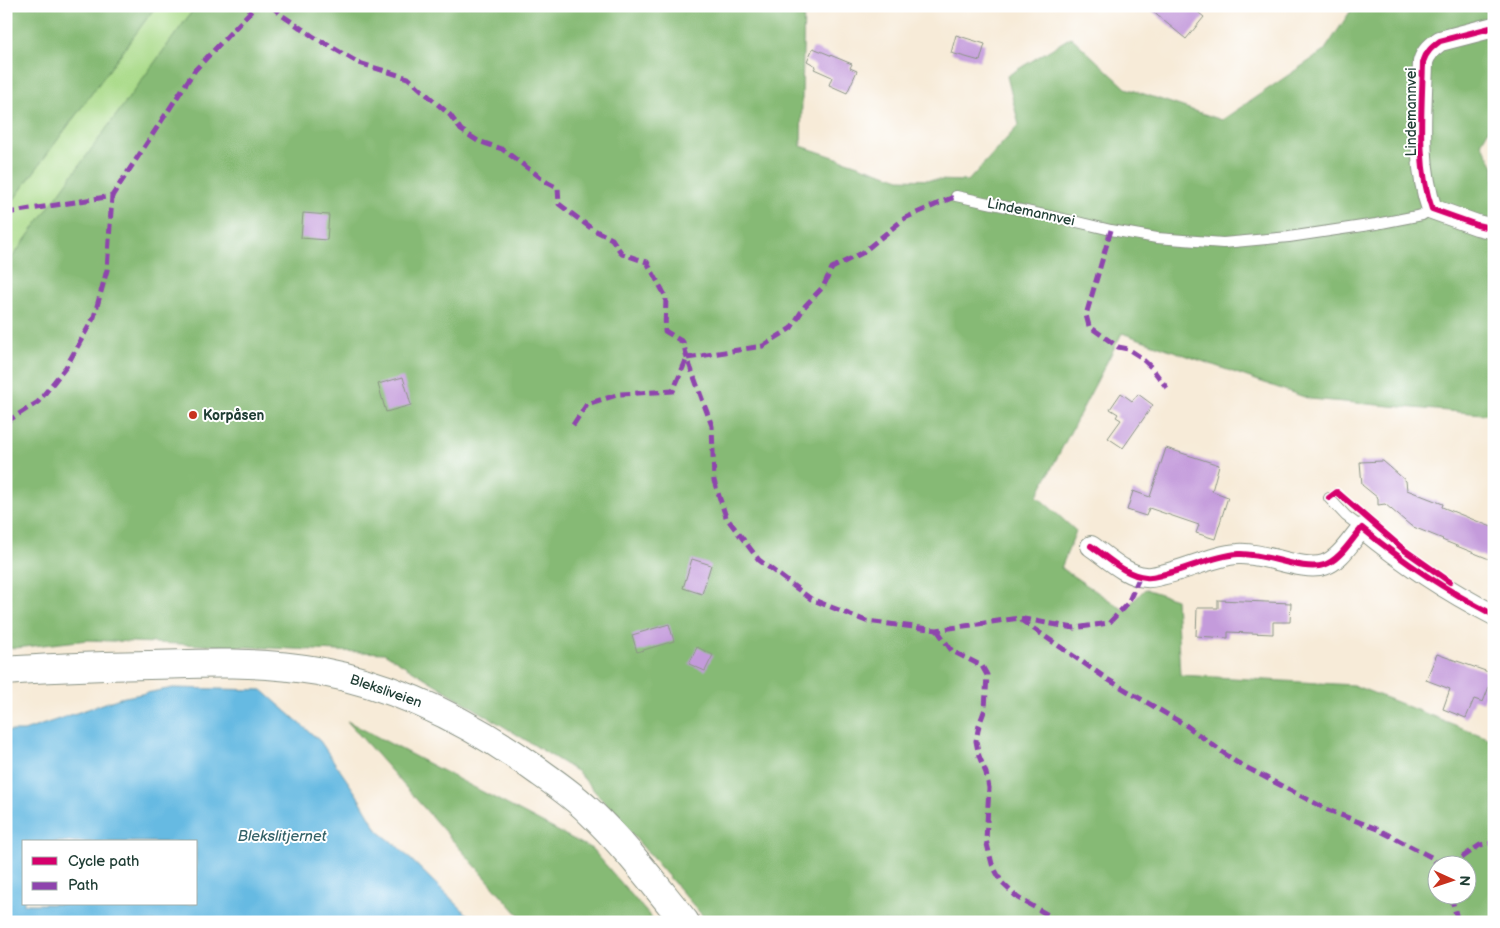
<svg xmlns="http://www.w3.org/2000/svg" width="1500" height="928" viewBox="0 0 1500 928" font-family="'Balsamiq Sans',sans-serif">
<rect width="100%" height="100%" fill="#fff"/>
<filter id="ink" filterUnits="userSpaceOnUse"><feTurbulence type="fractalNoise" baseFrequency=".02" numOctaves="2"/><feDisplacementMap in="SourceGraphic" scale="10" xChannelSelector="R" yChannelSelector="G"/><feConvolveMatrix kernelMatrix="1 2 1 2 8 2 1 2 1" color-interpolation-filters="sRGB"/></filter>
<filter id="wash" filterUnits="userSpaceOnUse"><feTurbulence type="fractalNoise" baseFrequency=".0096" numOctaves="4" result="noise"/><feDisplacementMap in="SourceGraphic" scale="20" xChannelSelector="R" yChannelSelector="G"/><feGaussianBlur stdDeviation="1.12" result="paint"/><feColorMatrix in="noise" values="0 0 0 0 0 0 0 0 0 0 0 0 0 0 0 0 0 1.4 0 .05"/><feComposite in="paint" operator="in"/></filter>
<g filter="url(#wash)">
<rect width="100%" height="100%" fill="#f7ebd8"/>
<polygon fill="#a9da88" stroke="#648c5e" points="156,6 196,6 6,266 6,210"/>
<g fill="#86ba74" stroke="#527c54" fill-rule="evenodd">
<polygon points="6,6 156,6 6,210"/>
<path d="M 196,6 L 804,6 L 801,146 L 900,179 L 968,181 L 1019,125 L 1007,76 L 1071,37 L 1126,88 L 1222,120 L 1324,51 L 1354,6 L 1465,6 L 1494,13 L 1494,120 L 1481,143 L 1494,166 L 1494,415 L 1310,399 L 1122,333 L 1037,496 L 1076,531 L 1061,568 L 1124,610 L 1145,589 L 1176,599 L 1180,675 L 1353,685 L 1488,738 L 1494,735 L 1494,922 L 708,922 L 578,772 L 384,653 L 88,640 L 6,649 L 6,266 ZM 1438,866 L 1468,866 L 1468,896 L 1438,896 Z"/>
<polygon points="347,721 592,849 655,922 525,922"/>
</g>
<path fill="#66bae2" stroke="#427c8b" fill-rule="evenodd" d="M 173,688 L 262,690 L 320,741 L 357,795 L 378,831 L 397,846 L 471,918 L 473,922 L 6,922 L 6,731 L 24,731 L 120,698 ZM 24,842 L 196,842 L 196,904 L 24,904 Z"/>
<g id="blocks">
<g fill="#c49bdb">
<polygon points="1146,6 1190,6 1204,17 1186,39"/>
<polygon points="956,35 985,44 980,61 951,53"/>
<polygon points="813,48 852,64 850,68 857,71 847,93 829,85 832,77 814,69 816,66 807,61"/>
<polygon points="303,213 329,215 327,240 301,238"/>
<polygon points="403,377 411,405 386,412 378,384"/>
<polygon points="1121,393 1132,401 1138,394 1153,405 1123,448 1108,438 1121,420 1116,417 1118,414 1110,409"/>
<polygon points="1166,448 1219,465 1212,491 1228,497 1215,539 1196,533 1199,525 1149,508 1146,516 1127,510 1133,491 1150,497"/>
<polygon points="1383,461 1406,481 1407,490 1443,504 1442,507 1494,528 1494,561 1442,540 1443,539 1411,526 1385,504 1378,505 1378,498 1362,485 1360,462"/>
<polygon points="692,559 711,565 702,594 683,588"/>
<polygon points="1218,600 1291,603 1290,622 1273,622 1273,634 1228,632 1228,638 1196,636 1197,608 1218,608"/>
<polygon points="669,624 674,641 637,652 632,635"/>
<polygon points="697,647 713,655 705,671 689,664"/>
<polygon points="1437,654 1494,674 1483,702 1474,699 1466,718 1443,709 1450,689 1426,680"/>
</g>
</g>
</g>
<g filter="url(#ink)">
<use href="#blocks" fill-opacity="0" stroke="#8b9486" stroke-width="1"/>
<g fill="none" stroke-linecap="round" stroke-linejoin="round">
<defs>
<g id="service">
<polyline points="956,196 1073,221 1111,230 1157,238 1223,243 1289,237 1376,224 1422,215 1432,209"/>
<polyline points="1329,498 1346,516 1362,528"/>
</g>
<g id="minor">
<path d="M 1494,27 L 1440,41 C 1432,47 1426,52 1423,62 C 1422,108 1416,165 1432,209 L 1477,225 L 1494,229"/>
<path d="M 1091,546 C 1107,557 1126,576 1146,577 C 1151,578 1157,576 1161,575 C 1186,570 1215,555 1238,554 C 1264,552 1302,572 1324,565 C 1340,560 1351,540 1362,528 C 1403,562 1447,591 1494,615"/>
</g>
<path id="primary" d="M 6,671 C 54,667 101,666 149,665 C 205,663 262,661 318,671 C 399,686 472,723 538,771 C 555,783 574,796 589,811 C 625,845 654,884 685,922"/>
</defs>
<use href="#service" stroke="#8b9486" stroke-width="12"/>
<use href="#minor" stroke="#8b9486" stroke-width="22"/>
<use href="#primary" stroke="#8b9486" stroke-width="30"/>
<use href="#service" stroke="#fff" stroke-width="10"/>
<use href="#minor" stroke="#fff" stroke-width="20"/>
<use href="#primary" stroke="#fff" stroke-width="28"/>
<g stroke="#8e44ad" stroke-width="5" stroke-dasharray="10 5" stroke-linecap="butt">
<polyline points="272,6 280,14 314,37 359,63 408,78 450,115 461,130 478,141 502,149 548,183 558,188 559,204 592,229 612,239 622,254 647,262 666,297 665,331 683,342 687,358 712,426 714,481 726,517 759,560 811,599 866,621 937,630 1019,618 1074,628 1109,623 1128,603 1140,576"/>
<polyline points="6,213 112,196 195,70 256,6"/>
<polyline points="1111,230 1086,315 1089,326 1118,347 1128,349 1139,356 1151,367 1167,388"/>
<polyline points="687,358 763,346 791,328 805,306 823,287 832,268 862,253 905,218 956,196"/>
<polyline points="6,422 38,402 66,367 94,317 107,270 112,196"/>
<polyline points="573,425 587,404 620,394 673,391 687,358"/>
<polyline points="1021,620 1107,679 1187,726 1236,762 1328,810 1377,829 1431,857 1439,866"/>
<polyline points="937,630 952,651 982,666 987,675 985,709 979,725 976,741 979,756 986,773 989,788 986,840 992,864 1002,883 1018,898 1050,916 1056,922"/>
<polyline points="1450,866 1480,845 1494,843"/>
<polyline points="1451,896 1458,922"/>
</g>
<defs>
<g id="cycleway">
<path d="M 1494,27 L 1440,41 C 1432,47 1426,52 1423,62 C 1422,108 1416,165 1432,209 L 1477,225 L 1494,229"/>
<polyline points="1329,498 1337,492 1403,549 1450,582"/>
<path d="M 1091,546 C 1107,557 1126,576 1146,577 C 1151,578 1157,576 1161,575 C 1186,570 1215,555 1238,554 C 1264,552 1302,572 1324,565 C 1340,560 1351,540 1362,528 C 1403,562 1447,591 1494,615"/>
</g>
</defs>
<use href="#cycleway" stroke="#fff" stroke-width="9"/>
<use href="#cycleway" stroke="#d6006c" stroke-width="6"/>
</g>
</g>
<circle fill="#c8321e" stroke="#fff" stroke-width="2" cx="193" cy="415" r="5"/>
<g text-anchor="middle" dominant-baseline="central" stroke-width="4" stroke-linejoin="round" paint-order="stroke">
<g font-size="14" fill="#1f3d34" stroke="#fff">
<text transform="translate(1411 112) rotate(-90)">Lindemannvei</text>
<text transform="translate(1031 212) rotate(12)">Lindemannvei</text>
<text transform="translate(386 691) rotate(19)">Bleksliveien</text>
</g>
<g font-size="14" font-weight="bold" fill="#1f3d34" stroke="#fff" text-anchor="start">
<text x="203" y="415">Korpåsen</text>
</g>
<g font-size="15" font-style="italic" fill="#346268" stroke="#fff">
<text x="282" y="836">Blekslitjernet</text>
</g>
</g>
<rect width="1500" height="928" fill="none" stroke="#fff" stroke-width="25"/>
<rect x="22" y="840" width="175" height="65" fill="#ffffff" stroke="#a5b1ae"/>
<rect x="32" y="857" width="25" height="8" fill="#d6006c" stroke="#a5b1ae"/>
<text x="68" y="866" font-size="15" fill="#1f3d34">Cycle path</text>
<rect x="32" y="882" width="25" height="8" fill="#8e44ad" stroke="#a5b1ae"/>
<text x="68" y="890" font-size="15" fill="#1f3d34">Path</text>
<g transform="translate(1452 880) rotate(93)"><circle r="24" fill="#ffffff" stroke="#a5b1ae"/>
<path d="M0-4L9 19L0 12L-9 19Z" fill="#c8321e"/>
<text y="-8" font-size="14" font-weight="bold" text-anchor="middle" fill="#1f3d34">N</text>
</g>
</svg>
